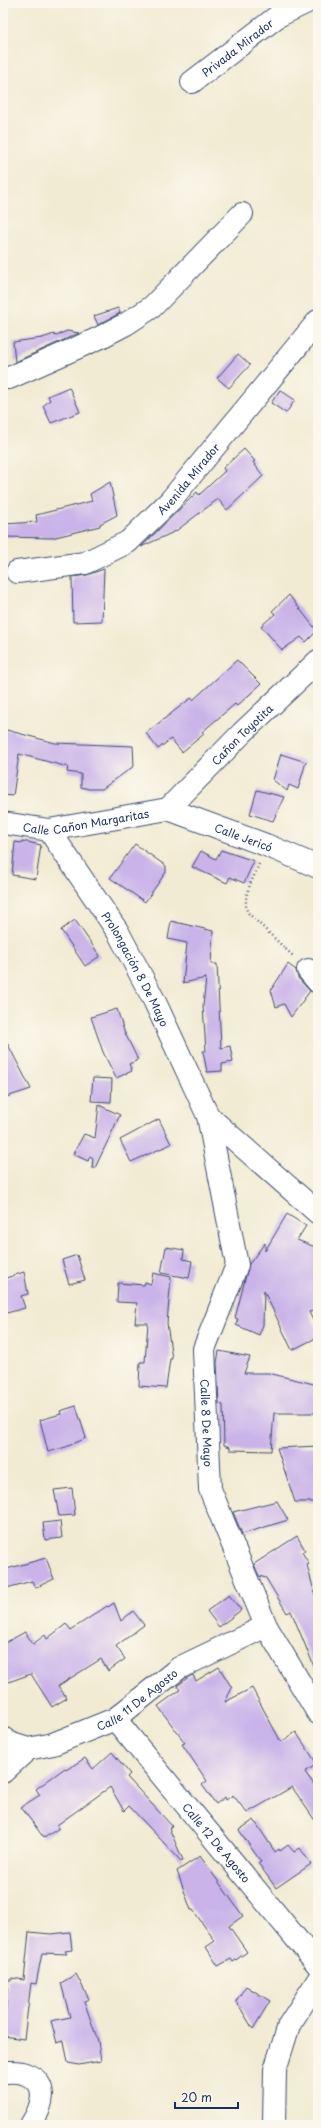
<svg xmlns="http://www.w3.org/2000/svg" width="321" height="2128" viewBox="0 0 321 2128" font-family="'Playpen Sans',sans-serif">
<rect width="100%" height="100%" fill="#fbf7ec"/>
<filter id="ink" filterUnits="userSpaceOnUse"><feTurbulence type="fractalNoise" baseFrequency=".025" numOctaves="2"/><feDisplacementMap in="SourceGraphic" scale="8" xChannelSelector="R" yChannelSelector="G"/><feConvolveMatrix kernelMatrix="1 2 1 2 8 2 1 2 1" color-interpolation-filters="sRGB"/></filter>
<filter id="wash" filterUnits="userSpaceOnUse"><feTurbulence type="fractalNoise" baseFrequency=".012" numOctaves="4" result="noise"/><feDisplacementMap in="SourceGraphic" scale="16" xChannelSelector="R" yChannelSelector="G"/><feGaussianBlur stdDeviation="0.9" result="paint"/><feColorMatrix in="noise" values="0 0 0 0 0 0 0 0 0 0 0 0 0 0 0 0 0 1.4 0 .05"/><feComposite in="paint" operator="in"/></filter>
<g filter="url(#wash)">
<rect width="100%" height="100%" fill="#f1ebd3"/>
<g id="blocks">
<g fill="#c9b3e9">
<polygon points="118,308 120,313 98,325 94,316"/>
<polygon points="67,331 79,333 15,362 13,342 42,338 54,334 55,336"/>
<polygon points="238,354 250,365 229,388 217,378"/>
<polygon points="69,387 80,412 51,423 43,406 50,400 48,396"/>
<polygon points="280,390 295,400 286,413 271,403"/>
<polygon points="244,449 255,461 253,462 263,476 227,510 218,499 176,531 141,547 197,492 199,495 225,471 223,468"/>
<polygon points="110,482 117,515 100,524 100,526 52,538 3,537 3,524 37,522 36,515 92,501 90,494"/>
<polygon points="104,569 102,621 73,622 72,577 87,575"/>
<polygon points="289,595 317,631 306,642 301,637 282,650 261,626 275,614 272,611"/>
<polygon points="237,660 261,684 237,706 235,704 202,732 204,734 182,752 171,739 158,749 146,733 191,698 193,700"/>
<polygon points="3,729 55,743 133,746 134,766 102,789 89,789 81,787 81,774 67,772 68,767 19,754 13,796 3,795"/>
<polygon points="281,754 306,762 298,789 289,785 287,791 273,780"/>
<polygon points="257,790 284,797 273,821 250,814"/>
<polygon points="22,841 41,845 36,879 12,875 15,842 21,843"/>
<polygon points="135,844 166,866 166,872 145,902 110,878"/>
<polygon points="221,850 254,861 244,883 230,877 227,883 192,867 201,851 216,859"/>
<polygon points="75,920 100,956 85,966 61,930"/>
<polygon points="171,921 213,931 211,964 217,964 221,1048 230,1046 233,1062 222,1064 222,1071 207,1072 203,1051 206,1051 203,1006 206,978 183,983 187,943 168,939"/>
<polygon points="288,964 296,970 298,978 310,991 291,1017 284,1004 276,1007 271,990"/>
<polygon points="117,1009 124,1031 138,1060 129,1064 132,1071 116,1078 103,1052 91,1017"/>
<polygon points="3,1035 31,1089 3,1098"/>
<polygon points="93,1078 112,1079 111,1102 91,1101"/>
<polygon points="99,1105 120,1115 95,1168 92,1168 93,1158 90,1156 88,1161 73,1154 84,1134 95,1138"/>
<polygon points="159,1119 171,1144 131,1162 120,1140"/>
<polygon points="287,1214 306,1226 297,1240 318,1248 318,1310 309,1312 318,1331 318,1337 292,1350 264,1291 263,1325 259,1335 236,1325 238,1319 235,1318 249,1264 265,1243 265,1251"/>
<polygon points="166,1247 184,1250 183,1259 192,1261 189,1278 161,1273"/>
<polygon points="77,1255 85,1280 69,1284 62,1260"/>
<polygon points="24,1272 28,1294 21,1296 25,1308 3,1314 3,1279"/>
<polygon points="153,1273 171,1277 167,1323 172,1359 170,1359 166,1388 139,1386 140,1362 145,1362 148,1323 135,1323 137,1303 117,1302 118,1283 144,1285 145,1282 151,1284"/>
<polygon points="219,1351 250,1357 244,1373 268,1373 318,1385 318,1413 274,1413 271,1451 230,1450 230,1447 224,1445 223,1405 219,1404 217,1363"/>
<polygon points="76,1406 86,1438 66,1447 48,1452 40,1420 61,1414 60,1411"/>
<polygon points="318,1446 318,1502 295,1502 277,1448"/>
<polygon points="72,1488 75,1515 59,1516 54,1490"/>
<polygon points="277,1501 288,1520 242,1534 233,1512"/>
<polygon points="60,1521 62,1538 45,1540 43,1523"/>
<polygon points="297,1536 305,1550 302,1552 309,1564 307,1565 317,1602 315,1602 318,1611 318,1676 291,1611 287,1613 266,1578 259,1576 254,1564"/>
<polygon points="46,1558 54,1579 35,1588 32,1581 3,1589 3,1570"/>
<polygon points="229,1595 241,1610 219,1627 207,1611"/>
<polygon points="114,1603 121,1621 133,1611 144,1625 116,1646 125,1659 108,1671 101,1659 58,1686 67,1698 52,1707 31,1674 3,1684 3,1644 25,1632 33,1644 45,1635 47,1639 66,1624 71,1630 107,1606 108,1607"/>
<polygon points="219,1667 232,1688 225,1702 252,1688 281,1742 296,1732 317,1764 305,1772 318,1790 318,1825 292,1787 247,1813 233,1795 226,1800 225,1797 216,1804 202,1785 207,1781 182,1744 185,1743 158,1706 180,1690 177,1686 190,1676 193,1675 196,1681"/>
<polygon points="112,1752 130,1774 127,1777 172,1826 169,1828 183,1860 181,1861 129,1806 124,1811 110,1787 57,1825 59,1828 44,1838 21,1807 40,1795 36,1789 65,1768 66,1770 85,1758 93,1769"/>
<polygon points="254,1820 275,1852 279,1849 280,1851 288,1845 294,1852 300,1848 311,1864 276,1888 258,1863 261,1862 239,1830"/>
<polygon points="200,1856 243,1916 229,1926 247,1952 233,1962 231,1959 218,1966 206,1947 215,1941 193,1910 191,1910 177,1871"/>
<polygon points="29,1932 51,1934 70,1932 72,1950 65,1951 67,1954 42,1953 36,1984 31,1983 24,2039 3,2036 3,2018 5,2018 8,1980 12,1980 12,1978 24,1980"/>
<polygon points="76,1974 89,1999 84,2001 98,2041 101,2061 79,2065 68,2063 64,2041 57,2043 51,2021 70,2017 61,1983"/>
<polygon points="246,1986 270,2001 253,2029 236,2001"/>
</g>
</g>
</g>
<g filter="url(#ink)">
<use href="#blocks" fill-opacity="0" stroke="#3b4b70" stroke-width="1"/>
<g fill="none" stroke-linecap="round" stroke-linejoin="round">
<defs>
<g id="minor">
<path id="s1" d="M 192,82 L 278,16 L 305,3"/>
<polyline points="3,378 9,378 99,338 126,324 152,307 242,214"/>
<path id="s2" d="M 17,572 L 85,563 L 128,542 L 170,501 L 318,321"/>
<path id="s3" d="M 168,809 L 242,733 L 318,661"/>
<path id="s4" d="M 3,823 L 49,830 L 168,809 L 266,845 L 318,867"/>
<path id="s5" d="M 49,830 L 118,932 L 154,1000 L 208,1116 L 237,1265 L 204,1349 L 210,1489 L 266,1626 L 318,1713"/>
<polyline points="308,970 318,982"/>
<polyline points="208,1116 318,1213"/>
<path id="s6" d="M 115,1719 L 318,1965"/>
<path id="s7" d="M 3,1738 L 9,1743 L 28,1749 L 53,1744 L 115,1719 L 179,1668 L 266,1626"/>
<polyline points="3,1772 28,1749"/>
<path d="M 3,2072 C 10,2072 19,2071 25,2074 C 51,2083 42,2107 31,2125"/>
<polyline points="274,2125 275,2070 289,2025 318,1980"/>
</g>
</defs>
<use href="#minor" stroke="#3b4b70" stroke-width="24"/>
<path stroke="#3b4b70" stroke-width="2.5" stroke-dasharray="1 3" stroke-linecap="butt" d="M 259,864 C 253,880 241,897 248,913 L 293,956"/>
<use href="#minor" stroke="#fff" stroke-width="22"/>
</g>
</g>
<g text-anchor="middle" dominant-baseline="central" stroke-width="3" stroke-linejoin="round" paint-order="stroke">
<g font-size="11" fill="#1b2f5e" stroke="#fbf7ec">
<text stroke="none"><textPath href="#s1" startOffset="57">Privada Mirador</textPath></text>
<text stroke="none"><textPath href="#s2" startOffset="204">Avenida Mirador</textPath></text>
<text stroke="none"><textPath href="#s3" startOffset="105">Cañon Toyotita</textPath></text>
<text stroke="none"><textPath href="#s4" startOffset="84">Calle Cañon Margaritas</textPath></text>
<text stroke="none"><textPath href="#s4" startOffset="248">Calle Jericó</textPath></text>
<text stroke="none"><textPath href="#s5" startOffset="164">Prolongación 8 De Mayo</textPath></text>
<text stroke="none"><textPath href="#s5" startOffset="644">Calle 8 De Mayo</textPath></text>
<text stroke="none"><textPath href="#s7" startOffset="149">Calle 11 De Agosto</textPath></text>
<text stroke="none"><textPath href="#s6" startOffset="160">Calle 12 De Agosto</textPath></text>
</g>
</g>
<rect width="321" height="2128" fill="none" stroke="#fbf7ec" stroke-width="16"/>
<path d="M175 2102v6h63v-6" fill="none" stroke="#1b2f5e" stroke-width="2"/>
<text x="181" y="2102" font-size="12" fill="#1b2f5e" stroke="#fbf7ec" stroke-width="3" paint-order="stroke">20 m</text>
</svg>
